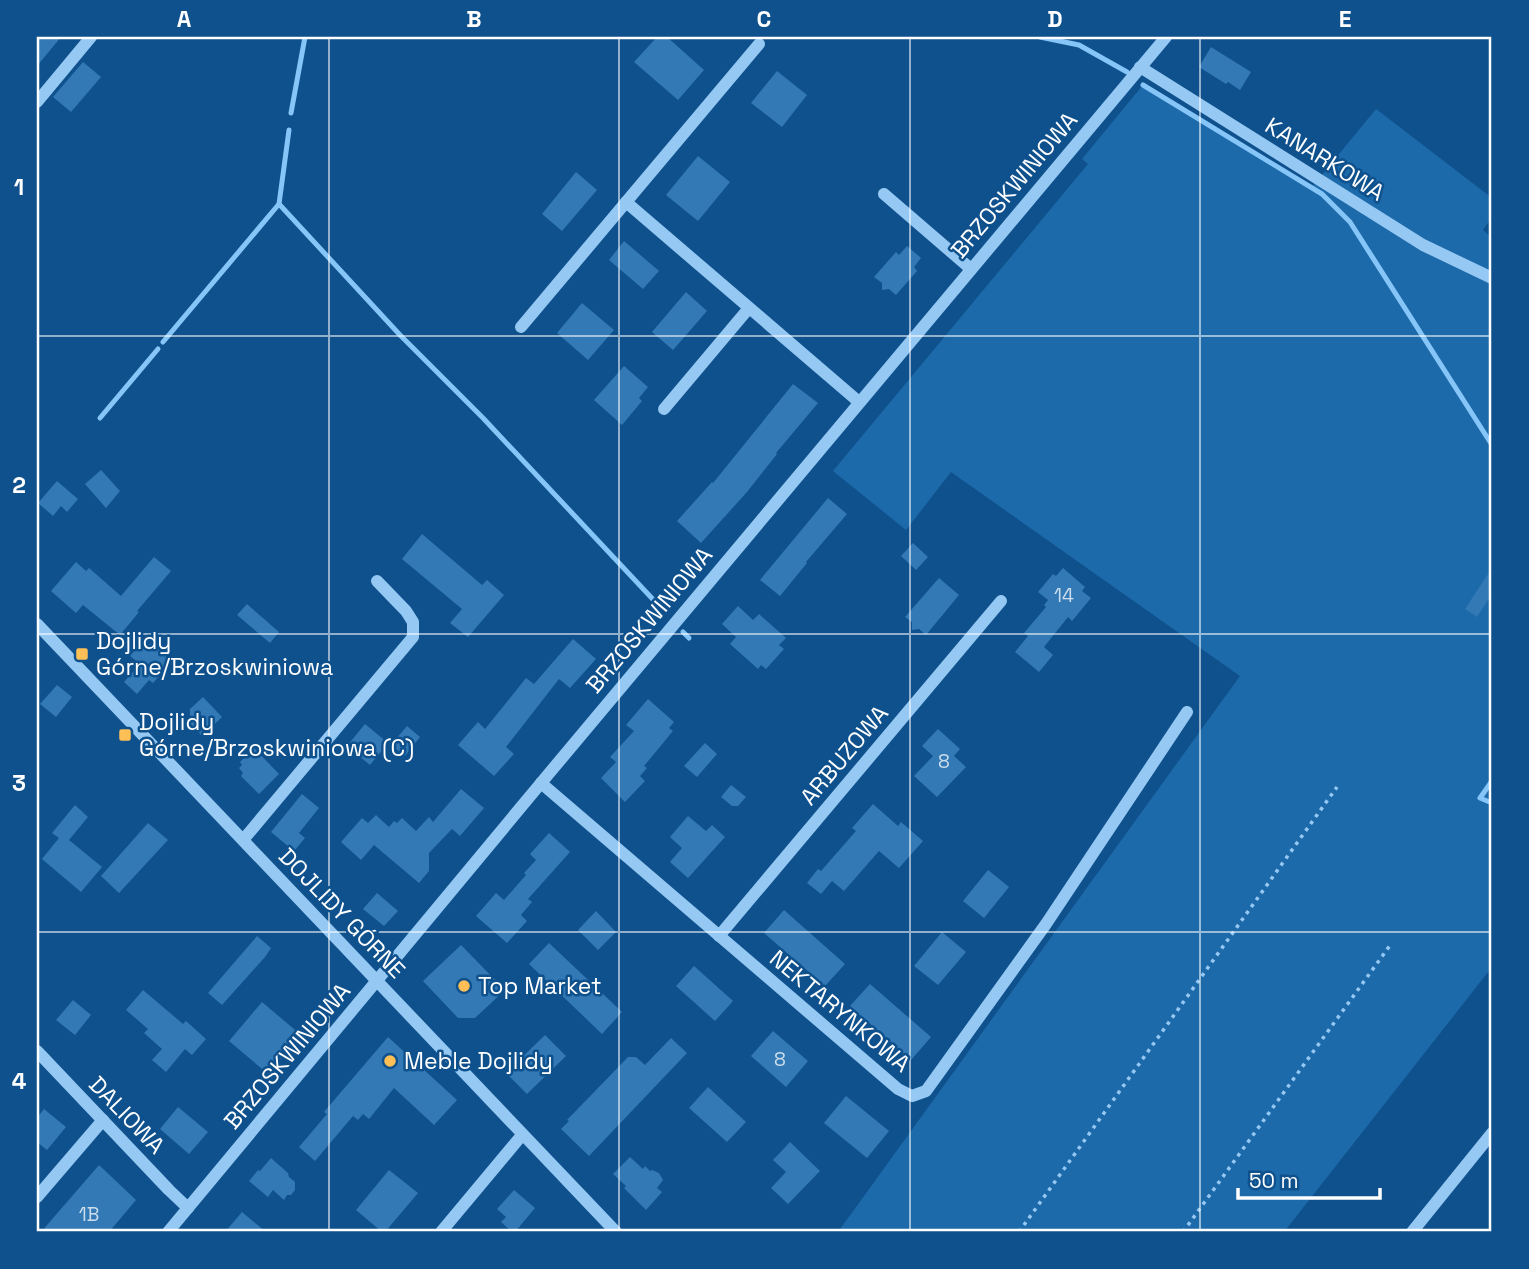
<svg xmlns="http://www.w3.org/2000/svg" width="1529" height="1269" viewBox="0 0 1529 1269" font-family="'Space Grotesk',sans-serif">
<rect width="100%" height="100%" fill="#0f518d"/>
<polygon fill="#1d6aab" points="1143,85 1312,187 1376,109 1492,198 1492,217 1483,230 1492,238 1492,967 1284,1232 838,1232 1240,676 951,472 906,530 833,471 1088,164 1082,159"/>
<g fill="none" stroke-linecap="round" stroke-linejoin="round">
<g stroke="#86c5f7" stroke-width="5">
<polyline points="1040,37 1079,45 1127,72"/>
<polyline points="1143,85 1322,194 1350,222 1492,445"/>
<polyline points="291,113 305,37"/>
<polyline points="289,130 279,204 400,335 483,418 662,609"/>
<polyline points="163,342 279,204"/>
<polyline points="100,418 158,349"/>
<polyline points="683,632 689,638"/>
<polyline points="1492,781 1480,798 1492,803"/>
</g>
</g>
<g fill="#3279b5">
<polygon points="37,37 61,37 37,66"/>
<polygon points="657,37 667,37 704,70 678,100 634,62"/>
<polygon points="1211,47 1251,72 1240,90 1228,82 1226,84 1199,67"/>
<polygon points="83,62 101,77 71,112 53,97"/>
<polygon points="777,71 807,95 782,127 751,103"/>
<polygon points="698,156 730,182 698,221 666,195"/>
<polygon points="576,172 597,190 562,231 542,214"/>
<polygon points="624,241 659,271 643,289 609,260"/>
<polygon points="907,246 921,258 914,267 917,271 896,295 889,289 882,290 882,283 874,277 896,252 899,255"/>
<polygon points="686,292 707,311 673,350 652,332"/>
<polygon points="582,303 614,330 588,360 557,333"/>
<polygon points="624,366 648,387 639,398 642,401 622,425 594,400"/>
<polygon points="793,384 818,403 776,453 777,454 747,492 701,543 677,521 712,482 713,483"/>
<polygon points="101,470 120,491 106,508 85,484"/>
<polygon points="57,481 78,499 67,512 61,506 53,516 38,503"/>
<polygon points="828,498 847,514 806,562 807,563 780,596 760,580"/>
<polygon points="422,534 482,585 487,580 504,595 468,637 450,623 462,609 402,559"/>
<polygon points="913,543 928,557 916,570 901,556"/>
<polygon points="154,557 171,571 137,611 139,612 120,635 83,605 76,613 51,591 76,562 86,571 89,568 121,596"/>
<polygon points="1063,568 1085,587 1082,591 1091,598 1072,621 1068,617 1044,647 1053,655 1039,672 1015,652 1028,636 1024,633 1046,607 1044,605 1048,600 1038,592 1053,574 1056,576"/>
<polygon points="1492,568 1492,594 1477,617 1465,609"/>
<polygon points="939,578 959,595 926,635 919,629 912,630 912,622 905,617"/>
<polygon points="247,604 279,632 270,643 237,615"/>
<polygon points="738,606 753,620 759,614 786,638 779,645 784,649 766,669 761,665 758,669 730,644 736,637 722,624"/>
<polygon points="573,639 596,659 570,688 559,679 506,747 514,754 494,776 458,745 478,722 485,729 526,678 534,684"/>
<polygon points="141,643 147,648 151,643 172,661 153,683 149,680 137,694 124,682 140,664 130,656"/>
<polygon points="57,685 72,697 56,717 40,704"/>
<polygon points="203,697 222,717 202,736 186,719 190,716 190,709"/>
<polygon points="648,699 674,722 669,728 673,731 644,766 647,768 640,776 645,781 625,802 601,778 616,762 610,757 634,731 626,725"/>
<polygon points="365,724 388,743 370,765 347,746"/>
<polygon points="407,726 420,737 405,756 391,745"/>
<polygon points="938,729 960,749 954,756 966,767 937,797 914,776 933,756 922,746"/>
<polygon points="705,743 717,754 697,777 684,766"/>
<polygon points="254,748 279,774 259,794 241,776 243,773 239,768 242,765 240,762"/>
<polygon points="731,785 746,797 738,806 732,806 721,797"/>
<polygon points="461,789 484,808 460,836 452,829 429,853 429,871 419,883 374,845 361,860 341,842 362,818 368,823 376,815 389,827 394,821 397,823 402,818 416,831 429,817 433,822"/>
<polygon points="302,794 319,808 299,833 305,838 294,851 271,832"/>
<polygon points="873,804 898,826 901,822 923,841 899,868 879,851 844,891 832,881 821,894 807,883 818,869 821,871 856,831 852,828"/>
<polygon points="75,805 88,817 69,840 102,867 81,892 42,859 59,838 52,833"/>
<polygon points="688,816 706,831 712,825 725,837 688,878 670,862 682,848 670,837"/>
<polygon points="148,823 168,840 119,893 101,876"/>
<polygon points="549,833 570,852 528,899 532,902 521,915 527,921 507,943 476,916 496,893 504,900 526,875 524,873 536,860 530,854"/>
<polygon points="988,870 1009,887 984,918 963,901"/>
<polygon points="377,893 398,911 384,926 363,909"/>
<polygon points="784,910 845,964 825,986 764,933"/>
<polygon points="596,911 616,932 598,950 578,930"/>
<polygon points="942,932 966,952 938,985 914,966"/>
<polygon points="257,936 271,948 265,957 222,1005 208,993"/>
<polygon points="549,943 622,1012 602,1034 529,964"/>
<polygon points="461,945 505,990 475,1018 458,1018 423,981"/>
<polygon points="694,966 733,1001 715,1021 676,986"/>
<polygon points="870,984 931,1037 911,1060 850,1006"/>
<polygon points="143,990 183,1024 186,1021 206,1039 192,1055 185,1049 166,1072 152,1060 162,1049 144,1033 148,1029 126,1010"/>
<polygon points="73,1000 91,1015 75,1035 56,1020"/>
<polygon points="262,1002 301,1035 268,1074 229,1041"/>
<polygon points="773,1031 808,1061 786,1087 751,1056"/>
<polygon points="545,1035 566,1056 527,1094 506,1073"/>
<polygon points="388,1037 457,1100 434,1125 394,1088 369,1119 363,1114 358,1120 353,1116 315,1161 299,1147 327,1114 324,1112"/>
<polygon points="671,1038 687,1053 589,1156 561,1129 569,1121 567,1120 628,1057 636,1057 645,1065"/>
<polygon points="708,1087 746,1122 727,1142 689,1108"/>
<polygon points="846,1096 889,1131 867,1158 824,1123"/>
<polygon points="178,1107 208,1132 189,1154 160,1129"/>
<polygon points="44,1109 66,1127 47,1150 37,1142 37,1118"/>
<polygon points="790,1142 820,1171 788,1204 771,1188 786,1172 773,1160"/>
<polygon points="630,1157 643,1169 645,1166 650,1171 652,1170 659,1173 663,1180 657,1188 662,1192 646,1210 624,1188 626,1186 613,1174"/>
<polygon points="271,1158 288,1173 289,1177 295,1182 295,1190 291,1195 287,1195 284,1200 273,1190 268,1197 249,1181 258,1170 260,1171"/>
<polygon points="99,1165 136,1200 109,1232 41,1232"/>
<polygon points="389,1170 418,1193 385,1232 382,1232 356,1210"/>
<polygon points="514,1190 535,1208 515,1232 512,1232 501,1222 506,1217 497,1209"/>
<polygon points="242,1212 266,1232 225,1232"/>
</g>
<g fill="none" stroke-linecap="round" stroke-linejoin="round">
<g stroke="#95c8f3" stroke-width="3.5" stroke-dasharray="3.5 5" stroke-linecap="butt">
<polyline points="1019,1232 1337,787"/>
<polyline points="1183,1232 1391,944"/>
</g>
<g stroke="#95c8f3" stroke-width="12">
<polyline points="1140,67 1423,245 1492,278"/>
<polyline points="37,102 91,37"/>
<polyline points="884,194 971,269"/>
<polyline points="626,202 859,402"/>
<polyline points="521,327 759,44"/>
<polyline points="664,409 749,308"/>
<polyline points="37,624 616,1232"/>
<polyline points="541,783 898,1089 912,1096 926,1091 1046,924 1187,712"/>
<polyline points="243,840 413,637 413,622 406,611 377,581"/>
<polyline points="719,936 1001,601"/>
<polyline points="37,1051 169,1190 188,1208"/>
<polyline points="37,1197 103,1120"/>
<polyline points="168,1232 541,783 1166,37"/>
<polyline points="441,1232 522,1135"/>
<polyline points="1412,1232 1492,1133"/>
</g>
</g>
<path fill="none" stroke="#fff" stroke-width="2" stroke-opacity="0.55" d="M 329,37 L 329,1232M 619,37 L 619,1232M 910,37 L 910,1232M 1200,37 L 1200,1232M 37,336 L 1492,336M 37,634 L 1492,634M 37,932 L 1492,932"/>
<g fill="#ffbf57" stroke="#0f518d" stroke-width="2.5">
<rect x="75" y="647" width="14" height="14" rx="3.5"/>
<rect x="118" y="728" width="14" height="14" rx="3.5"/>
<circle cx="464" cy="986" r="7"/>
<circle cx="390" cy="1061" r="7"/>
</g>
<g text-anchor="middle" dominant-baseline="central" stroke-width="5" stroke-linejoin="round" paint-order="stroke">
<g font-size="19" fill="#ccdeec">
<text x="1064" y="595">14</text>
<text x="944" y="761">8</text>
<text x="780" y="1059">8</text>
<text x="89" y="1214">1B</text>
</g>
<g font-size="23" fill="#fff" stroke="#0f518d">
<text transform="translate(1325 159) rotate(32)">KANARKOWA</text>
<text transform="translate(1014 185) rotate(-50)">BRZOSKWINIOWA</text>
<text transform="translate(649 620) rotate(-50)">BRZOSKWINIOWA</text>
<text transform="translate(844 755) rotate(-50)">ARBUZOWA</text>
<text transform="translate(342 913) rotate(46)">DOJLIDY GÓRNE</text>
<text transform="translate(840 1011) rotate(40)">NEKTARYNKOWA</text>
<text transform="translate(287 1056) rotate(-50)">BRZOSKWINIOWA</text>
<text transform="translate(127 1115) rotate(46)">DALIOWA</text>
</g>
<g font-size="23" fill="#fff" stroke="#0f518d" text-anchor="start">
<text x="96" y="641">Dojlidy<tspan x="96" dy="26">Górne/Brzoskwiniowa</tspan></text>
<text x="139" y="722">Dojlidy<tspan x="139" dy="26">Górne/Brzoskwiniowa (C)</tspan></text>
<text x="478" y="986">Top Market</text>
<text x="404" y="1061">Meble Dojlidy</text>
</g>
</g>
<rect width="1529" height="1269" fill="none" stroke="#0f518d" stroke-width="77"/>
<path d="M1238 1188v10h142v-10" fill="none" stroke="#ffffff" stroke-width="3.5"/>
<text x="1249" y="1188" font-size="21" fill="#ffffff" stroke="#0f518d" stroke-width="5" paint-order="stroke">50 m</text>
<rect x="38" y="38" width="1452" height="1192" fill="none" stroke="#fff" stroke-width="2.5"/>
<g font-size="23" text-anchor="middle" font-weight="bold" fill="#fff">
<text x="184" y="27">A</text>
<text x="474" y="27">B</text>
<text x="764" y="27">C</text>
<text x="1055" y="27">D</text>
<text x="1345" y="27">E</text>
<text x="19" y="195">1</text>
<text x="19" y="493">2</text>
<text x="19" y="791">3</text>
<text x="19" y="1089">4</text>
</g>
</svg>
